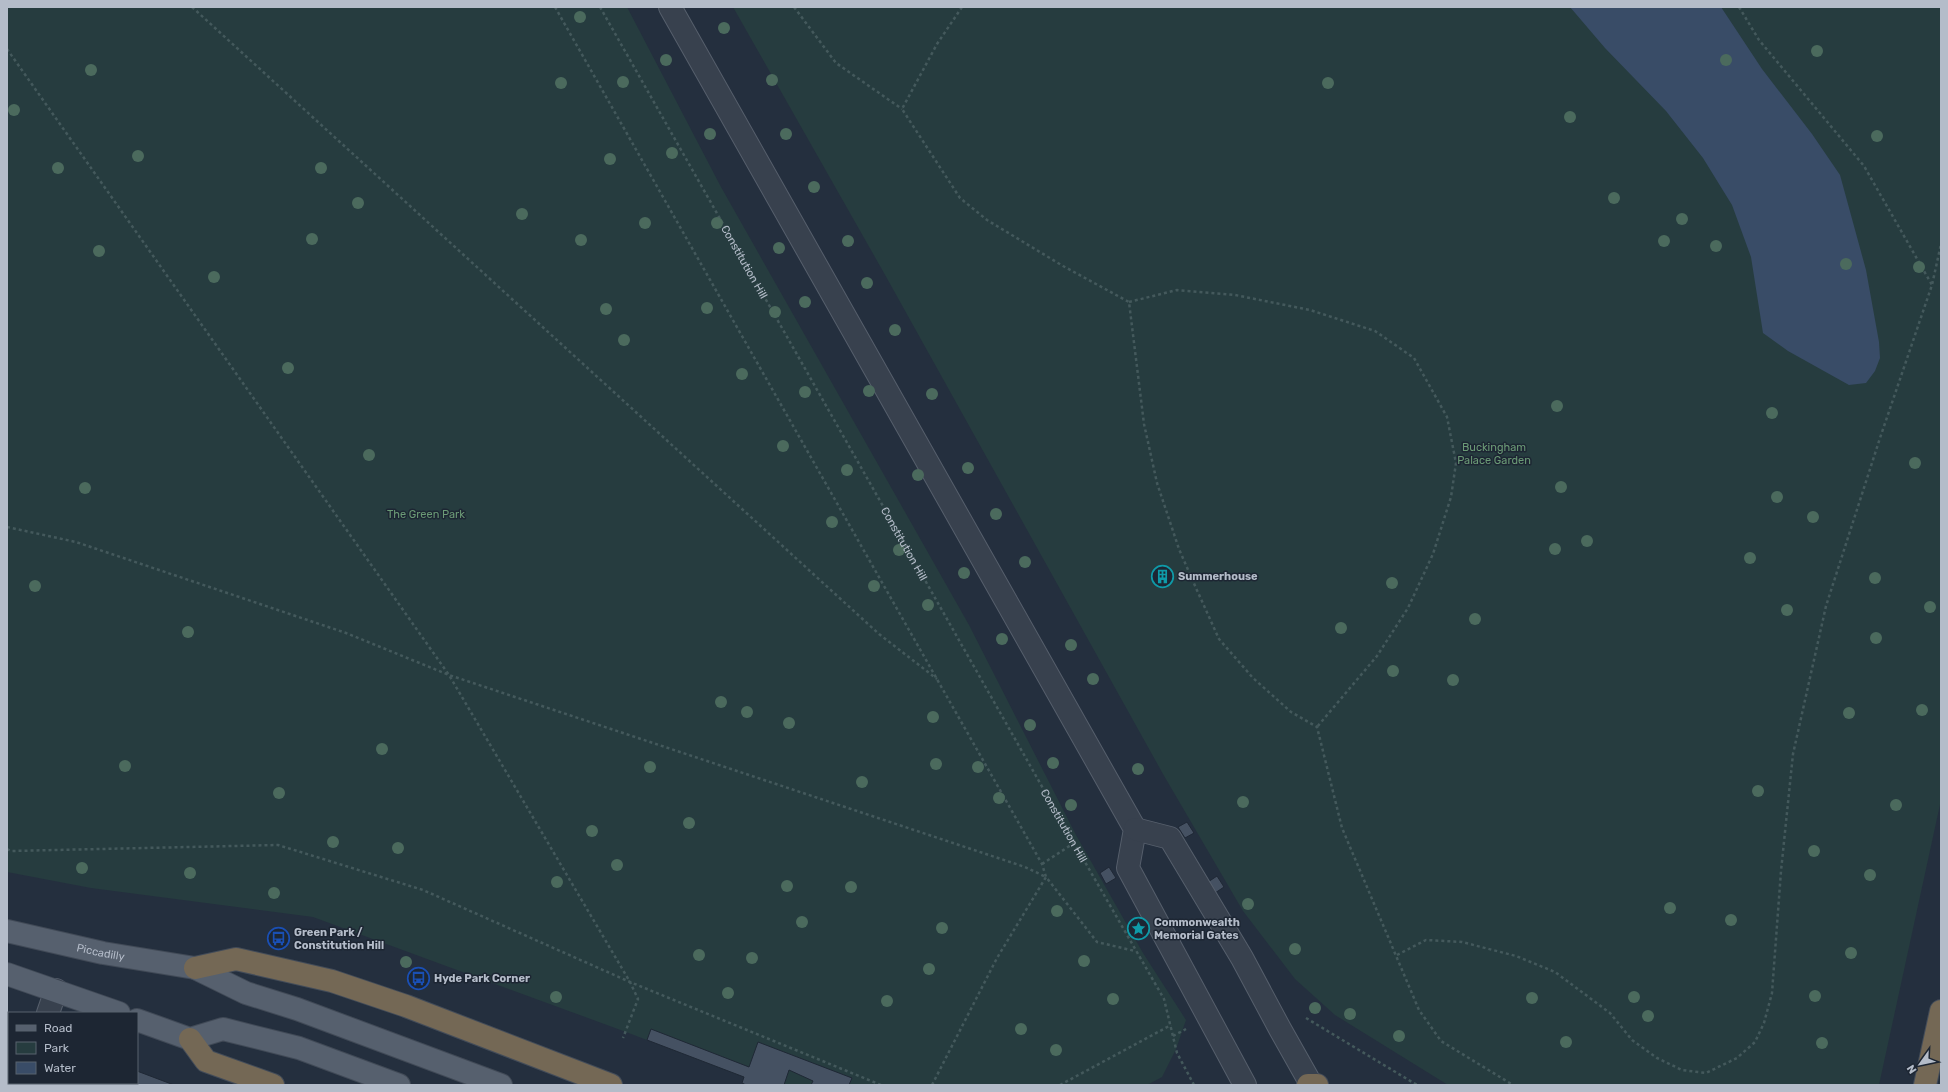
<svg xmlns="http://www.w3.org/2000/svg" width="1948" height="1092" viewBox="0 0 1948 1092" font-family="Rubik,sans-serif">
<rect width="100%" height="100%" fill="#242f3e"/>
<g fill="#263c3f">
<polygon points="7,7 627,7 721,187 969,625 1076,835 1143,953 1186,1020 1176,1049 1162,1077 1147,1085 746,1085 742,1083 744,1077 626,1032 313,917 91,888 7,872"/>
<polygon points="733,7 1941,7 1941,800 1879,1085 1448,1085 1335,1015 1295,979 1243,911 1163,774 884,273"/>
</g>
<polygon fill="#394c67" points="1570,7 1721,7 1762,69 1812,134 1840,175 1866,270 1879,342 1880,358 1875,371 1866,383 1849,385 1788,351 1763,333 1751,257 1732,205 1703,158 1666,111 1605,48"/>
<g fill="#455162" stroke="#1f2835">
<polygon points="1162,566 1169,583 1162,586 1155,569"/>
<polygon points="1187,822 1194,833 1185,838 1178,827"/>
<polygon points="1109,867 1116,878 1106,884 1100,873"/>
<polygon points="1217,876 1224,887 1215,893 1208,882"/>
<polygon points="1140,920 1146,931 1137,937 1131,926"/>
<polygon points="651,1029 749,1067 758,1042 852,1078 849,1085 811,1085 813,1081 789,1070 784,1085 746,1085 742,1083 744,1077 647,1040"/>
<polygon points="137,1071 174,1085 42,1085 43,1083 137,1083"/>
</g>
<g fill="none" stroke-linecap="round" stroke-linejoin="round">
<defs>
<g id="street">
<polyline points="670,7 1135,829 1128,868 1245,1085"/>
<polyline points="1135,829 1170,838 1242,958 1280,1029 1311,1084"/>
<polyline points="48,1013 56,990"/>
<polyline points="22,1085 23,1083"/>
</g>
<g id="primary">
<path id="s2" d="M 7,931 L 103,953 L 195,968 L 246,993 L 297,1009 L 501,1085"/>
<polyline points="7,974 119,1013"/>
<polyline points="137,1020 190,1039 223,1029 299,1048 399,1085"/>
</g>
<g id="highway">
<polyline points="195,968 236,959 332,981 406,1006 611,1085"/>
<polyline points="190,1039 206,1061 273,1085"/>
<polyline points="1308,1085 1317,1085"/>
<polyline points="1925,1085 1941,1011"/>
</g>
</defs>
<use href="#street" stroke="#565f6c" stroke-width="24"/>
<use href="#primary" stroke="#414a57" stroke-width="24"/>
<use href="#highway" stroke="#434c59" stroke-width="24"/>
<g stroke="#44595c" stroke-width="2.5" stroke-dasharray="3 3" stroke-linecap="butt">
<polyline points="192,7 879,634 937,679"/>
<polyline points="555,7 1042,864 1046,877 1097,942 1135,951"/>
<path id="s1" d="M 600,7 L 1074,843 L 1164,999 L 1177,1053 L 1194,1085"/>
<polyline points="794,7 836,63 902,109"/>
<polyline points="962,7 937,44 902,109 960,198 987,220 1063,266 1129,302 1144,424 1157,483 1179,549 1196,588 1219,639 1253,678 1291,712 1317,727 1342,828 1419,1010 1441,1041 1513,1085"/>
<polyline points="1739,7 1759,40 1864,166 1932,285"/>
<polyline points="7,49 449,675 630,982 638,999 623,1038"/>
<polyline points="1129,302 1177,290 1235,295 1310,310 1375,331 1414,358 1447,417 1456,463 1451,497 1433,554 1408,608 1377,656 1317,727"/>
<polyline points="7,527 76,542 346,633 449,675 1025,867 1046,877"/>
<polyline points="7,849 11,851 278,845 423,890 630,982 881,1085"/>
<polyline points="1042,864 1074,843"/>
<polyline points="1397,955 1426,940 1462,942 1516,956 1555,972 1610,1013 1632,1040 1657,1058 1682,1070 1706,1073 1737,1058 1755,1042 1764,1023 1772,993 1781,871 1793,754 1826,606 1880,438 1932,285 1941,244"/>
<polyline points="1306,1018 1417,1085"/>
<polyline points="1173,1036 1186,1029"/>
<polyline points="932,1085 997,958 1046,877"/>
<polyline points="1060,1085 1171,1025"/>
</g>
<use href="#street" stroke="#38414e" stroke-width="22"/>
<use href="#primary" stroke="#56606e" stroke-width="22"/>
<use href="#highway" stroke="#746855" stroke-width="22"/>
</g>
<g fill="#4b6a5d">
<circle cx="580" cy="17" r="6"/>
<circle cx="724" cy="28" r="6"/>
<circle cx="1817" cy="51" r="6"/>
<circle cx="666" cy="60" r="6"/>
<circle cx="1726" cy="60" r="6"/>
<circle cx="91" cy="70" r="6"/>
<circle cx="772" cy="80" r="6"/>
<circle cx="623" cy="82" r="6"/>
<circle cx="561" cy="83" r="6"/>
<circle cx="1328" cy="83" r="6"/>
<circle cx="14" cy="110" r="6"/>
<circle cx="1570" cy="117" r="6"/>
<circle cx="710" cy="134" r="6"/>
<circle cx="786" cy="134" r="6"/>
<circle cx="1877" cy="136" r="6"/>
<circle cx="672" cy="153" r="6"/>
<circle cx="138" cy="156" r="6"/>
<circle cx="610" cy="159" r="6"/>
<circle cx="58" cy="168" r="6"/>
<circle cx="321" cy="168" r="6"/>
<circle cx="814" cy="187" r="6"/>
<circle cx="1614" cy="198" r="6"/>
<circle cx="358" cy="203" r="6"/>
<circle cx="522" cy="214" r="6"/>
<circle cx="1682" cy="219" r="6"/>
<circle cx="645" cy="223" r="6"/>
<circle cx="717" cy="223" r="6"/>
<circle cx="312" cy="239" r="6"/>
<circle cx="581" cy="240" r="6"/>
<circle cx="848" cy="241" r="6"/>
<circle cx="1664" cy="241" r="6"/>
<circle cx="1716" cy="246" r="6"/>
<circle cx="779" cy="248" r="6"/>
<circle cx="99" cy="251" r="6"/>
<circle cx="1846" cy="264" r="6"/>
<circle cx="1919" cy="267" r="6"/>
<circle cx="214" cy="277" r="6"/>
<circle cx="867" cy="283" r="6"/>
<circle cx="805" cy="302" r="6"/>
<circle cx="707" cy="308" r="6"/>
<circle cx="606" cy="309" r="6"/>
<circle cx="775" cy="312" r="6"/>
<circle cx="895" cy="330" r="6"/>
<circle cx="624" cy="340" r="6"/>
<circle cx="288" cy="368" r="6"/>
<circle cx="742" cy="374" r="6"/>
<circle cx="869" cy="391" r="6"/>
<circle cx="805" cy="392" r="6"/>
<circle cx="932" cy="394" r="6"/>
<circle cx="1557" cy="406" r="6"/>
<circle cx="1772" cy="413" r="6"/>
<circle cx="783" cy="446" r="6"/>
<circle cx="369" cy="455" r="6"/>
<circle cx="1915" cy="463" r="6"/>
<circle cx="968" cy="468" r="6"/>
<circle cx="847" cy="470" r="6"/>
<circle cx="918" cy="475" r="6"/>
<circle cx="1561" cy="487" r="6"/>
<circle cx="85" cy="488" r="6"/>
<circle cx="1777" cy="497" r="6"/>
<circle cx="996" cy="514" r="6"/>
<circle cx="1813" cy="517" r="6"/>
<circle cx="832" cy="522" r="6"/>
<circle cx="1587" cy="541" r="6"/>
<circle cx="1555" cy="549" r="6"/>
<circle cx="899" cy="550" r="6"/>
<circle cx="1750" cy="558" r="6"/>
<circle cx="1025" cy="562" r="6"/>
<circle cx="964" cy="573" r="6"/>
<circle cx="1875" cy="578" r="6"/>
<circle cx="1392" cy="583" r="6"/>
<circle cx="35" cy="586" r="6"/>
<circle cx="874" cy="586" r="6"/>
<circle cx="928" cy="605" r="6"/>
<circle cx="1930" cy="607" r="6"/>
<circle cx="1787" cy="610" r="6"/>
<circle cx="1475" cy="619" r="6"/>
<circle cx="1341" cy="628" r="6"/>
<circle cx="188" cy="632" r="6"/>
<circle cx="1876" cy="638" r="6"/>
<circle cx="1002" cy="639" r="6"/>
<circle cx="1071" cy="645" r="6"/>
<circle cx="1393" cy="671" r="6"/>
<circle cx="1093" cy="679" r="6"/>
<circle cx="1453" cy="680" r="6"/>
<circle cx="721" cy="702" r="6"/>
<circle cx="1922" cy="710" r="6"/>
<circle cx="747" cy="712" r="6"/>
<circle cx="1849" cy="713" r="6"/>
<circle cx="933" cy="717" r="6"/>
<circle cx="789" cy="723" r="6"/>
<circle cx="1030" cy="725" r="6"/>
<circle cx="382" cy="749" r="6"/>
<circle cx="1053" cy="763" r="6"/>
<circle cx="936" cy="764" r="6"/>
<circle cx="125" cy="766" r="6"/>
<circle cx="650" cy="767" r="6"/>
<circle cx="978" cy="767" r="6"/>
<circle cx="1138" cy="769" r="6"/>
<circle cx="862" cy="782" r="6"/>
<circle cx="1758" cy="791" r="6"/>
<circle cx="279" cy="793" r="6"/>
<circle cx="999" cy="798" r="6"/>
<circle cx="1243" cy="802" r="6"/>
<circle cx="1071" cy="805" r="6"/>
<circle cx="1896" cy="805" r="6"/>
<circle cx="689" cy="823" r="6"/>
<circle cx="592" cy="831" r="6"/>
<circle cx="333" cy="842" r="6"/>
<circle cx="398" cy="848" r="6"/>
<circle cx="1814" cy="851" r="6"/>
<circle cx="617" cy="865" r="6"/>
<circle cx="82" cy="868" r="6"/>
<circle cx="190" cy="873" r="6"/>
<circle cx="1870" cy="875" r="6"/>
<circle cx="557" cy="882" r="6"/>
<circle cx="787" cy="886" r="6"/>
<circle cx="851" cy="887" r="6"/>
<circle cx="274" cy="893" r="6"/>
<circle cx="1248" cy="904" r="6"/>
<circle cx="1670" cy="908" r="6"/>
<circle cx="1057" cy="911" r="6"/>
<circle cx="1731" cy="920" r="6"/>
<circle cx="802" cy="922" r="6"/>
<circle cx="942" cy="928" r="6"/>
<circle cx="1295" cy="949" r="6"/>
<circle cx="1851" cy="953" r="6"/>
<circle cx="699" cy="955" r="6"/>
<circle cx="752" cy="958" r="6"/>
<circle cx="1084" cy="961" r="6"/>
<circle cx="406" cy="962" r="6"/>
<circle cx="929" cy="969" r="6"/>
<circle cx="728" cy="993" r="6"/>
<circle cx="1815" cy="996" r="6"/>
<circle cx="556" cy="997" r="6"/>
<circle cx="1634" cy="997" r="6"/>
<circle cx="1532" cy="998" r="6"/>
<circle cx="1113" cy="999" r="6"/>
<circle cx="887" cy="1001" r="6"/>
<circle cx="1315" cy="1008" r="6"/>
<circle cx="1350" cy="1014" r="6"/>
<circle cx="1648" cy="1016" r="6"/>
<circle cx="1021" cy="1029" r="6"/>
<circle cx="1399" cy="1036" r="6"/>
<circle cx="1566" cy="1042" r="6"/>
<circle cx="1822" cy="1043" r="6"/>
<circle cx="1056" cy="1050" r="6"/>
</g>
<defs>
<symbol id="building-ring" viewBox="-11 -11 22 22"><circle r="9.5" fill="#1d2633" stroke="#0f9aa8" stroke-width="1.5"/><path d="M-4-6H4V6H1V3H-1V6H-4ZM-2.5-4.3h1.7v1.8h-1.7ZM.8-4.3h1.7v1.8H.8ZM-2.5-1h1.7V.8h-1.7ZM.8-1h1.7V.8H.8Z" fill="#0f9aa8"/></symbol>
<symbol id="sight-ring" viewBox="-11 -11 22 22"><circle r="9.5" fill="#1d2633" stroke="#0f9aa8" stroke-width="1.5"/><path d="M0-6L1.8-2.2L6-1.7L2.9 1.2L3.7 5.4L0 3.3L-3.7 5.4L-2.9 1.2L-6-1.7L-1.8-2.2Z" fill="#0f9aa8"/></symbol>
<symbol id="bus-ring" viewBox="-11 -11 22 22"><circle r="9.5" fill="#1d2633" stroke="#1a4fb4" stroke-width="1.5"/><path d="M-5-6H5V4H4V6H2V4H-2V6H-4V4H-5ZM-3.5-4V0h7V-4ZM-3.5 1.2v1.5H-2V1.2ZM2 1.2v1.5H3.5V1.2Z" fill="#1a4fb4"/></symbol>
</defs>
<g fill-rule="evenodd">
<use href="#building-ring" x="1150" y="564" width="25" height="25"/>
<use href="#sight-ring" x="1126" y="916" width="25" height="25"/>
<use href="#bus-ring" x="266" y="926" width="25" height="25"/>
<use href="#bus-ring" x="406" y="966" width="25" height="25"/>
</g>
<g text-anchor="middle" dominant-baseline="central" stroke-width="3" stroke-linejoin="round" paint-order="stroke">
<g font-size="11" fill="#b4bcc9" stroke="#1d2633">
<text stroke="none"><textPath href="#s1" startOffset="293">Constitution Hill</textPath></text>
<text stroke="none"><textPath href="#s1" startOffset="617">Constitution Hill</textPath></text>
<text stroke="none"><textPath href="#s1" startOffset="941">Constitution Hill</textPath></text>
<text stroke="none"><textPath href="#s2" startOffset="96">Piccadilly</textPath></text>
</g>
<g font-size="11" fill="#6b9a76" stroke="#1d2633">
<text x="1494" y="447">Buckingham<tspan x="1494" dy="13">Palace Garden</tspan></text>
<text x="426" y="514">The Green Park</text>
</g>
<g font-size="11" font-weight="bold" fill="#b4bcc9" stroke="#1d2633" text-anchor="start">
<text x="1178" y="576">Summerhouse</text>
<text x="1154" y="922">Commonwealth<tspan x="1154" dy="13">Memorial Gates</tspan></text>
<text x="294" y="932">Green Park /<tspan x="294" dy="13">Constitution Hill</tspan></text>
<text x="434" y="978">Hyde Park Corner</text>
</g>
</g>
<rect width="1948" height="1092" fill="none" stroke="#b4bcc9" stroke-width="16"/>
<rect x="8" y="1012" width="130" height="72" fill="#1d2633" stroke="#59626f"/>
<rect x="16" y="1025" width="20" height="6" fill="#56606e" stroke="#59626f"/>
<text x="44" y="1032" font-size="12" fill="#b4bcc9">Road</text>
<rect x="16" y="1042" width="20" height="12" fill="#263c3f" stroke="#59626f"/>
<text x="44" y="1052" font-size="12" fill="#b4bcc9">Park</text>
<rect x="16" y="1062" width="20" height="12" fill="#394c67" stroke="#59626f"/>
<text x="44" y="1072" font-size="12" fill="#b4bcc9">Water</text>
<g transform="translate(1920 1064) rotate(237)" stroke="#1d2633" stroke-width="3" paint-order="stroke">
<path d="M0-3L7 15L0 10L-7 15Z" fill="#b4bcc9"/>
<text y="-6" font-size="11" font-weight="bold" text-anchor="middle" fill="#b4bcc9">N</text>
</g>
</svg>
